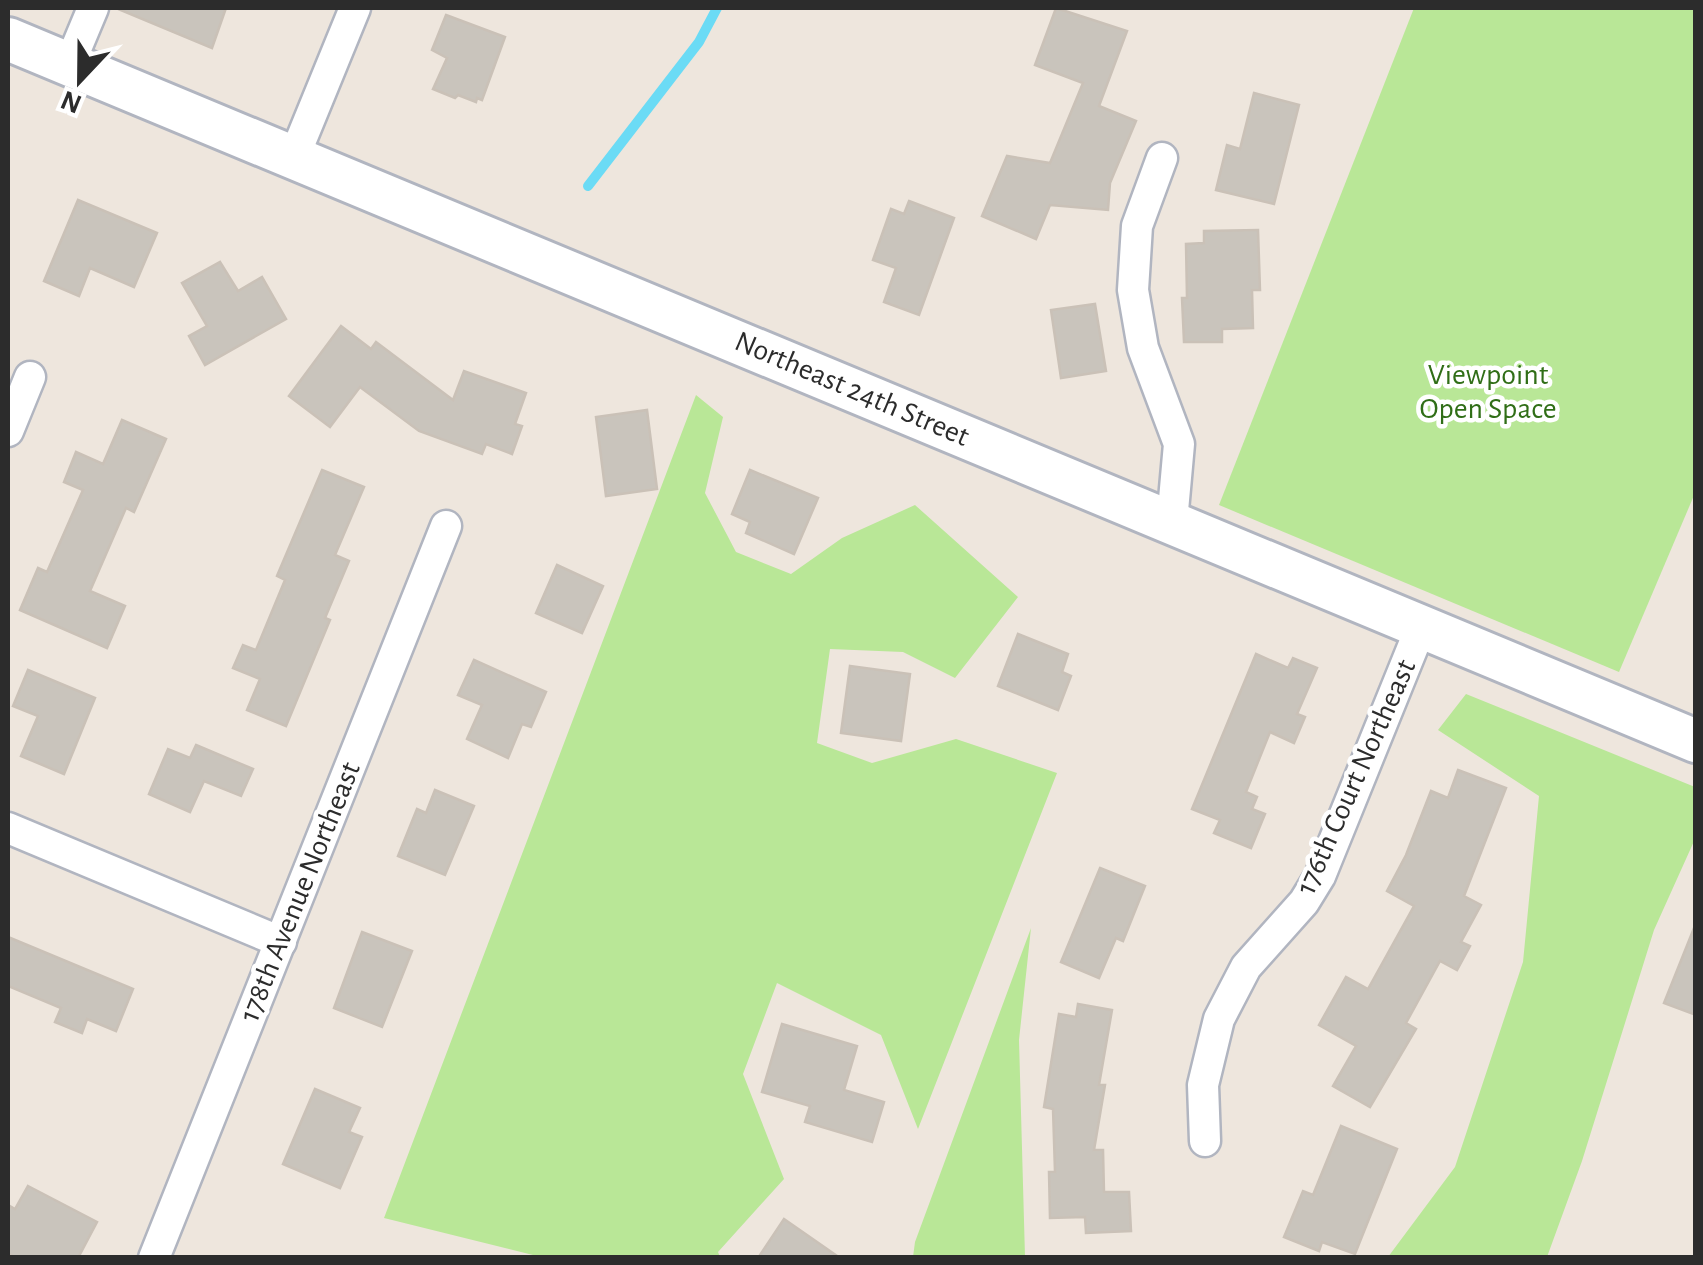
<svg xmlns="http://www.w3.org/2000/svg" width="1703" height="1265" viewBox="0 0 1703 1265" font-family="'Alegreya Sans',sans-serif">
<rect width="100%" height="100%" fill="#eee6dd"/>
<g fill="#b9e797">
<polygon points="1414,8 1695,8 1695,493 1619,672 1219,505"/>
<polygon points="696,395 723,417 705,493 736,552 791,574 842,538 915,505 1018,597 955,678 903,652 830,649 817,743 872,763 956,739 1057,773 918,1129 881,1035 777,983 743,1074 784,1179 718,1252 720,1257 541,1257 384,1218"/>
<polygon points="1466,694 1695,787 1695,839 1654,930 1582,1161 1547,1257 1388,1257 1455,1167 1523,962 1539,796 1438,730"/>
<polygon points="1031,928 1019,1040 1025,1257 913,1257 915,1242"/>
</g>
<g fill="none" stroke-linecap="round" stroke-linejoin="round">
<polyline stroke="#6bdbf5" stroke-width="10" points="588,186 699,42 717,8"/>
</g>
<g fill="#c9c4bc" stroke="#cac1b7" stroke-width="2.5">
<polygon points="116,8 226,8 212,48"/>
<polygon points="1056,8 1127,31 1099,106 1136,121 1110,183 1108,210 1050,205 1036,239 982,216 1007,156 1050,163 1083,83 1035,65"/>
<polygon points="446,15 505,37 482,100 477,98 476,102 458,95 455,98 433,89 447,58 432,50"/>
<polygon points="1254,93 1299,105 1274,204 1216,190 1227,145 1240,149"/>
<polygon points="78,200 157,233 134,287 90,268 79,296 44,281"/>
<polygon points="909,201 954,218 919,315 884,302 896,268 873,260 891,209 904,214"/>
<polygon points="1258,230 1260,290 1252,290 1253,328 1222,329 1222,342 1184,342 1182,298 1187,298 1186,244 1204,243 1204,231"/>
<polygon points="220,262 238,291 262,277 286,319 205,365 189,336 207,326 182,283"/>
<polygon points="1095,304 1106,371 1061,378 1051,310"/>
<polygon points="341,326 371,349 376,342 453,400 464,371 526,393 515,424 522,426 512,454 486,444 482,454 419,431 360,387 330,427 289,396"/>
<polygon points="647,410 657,489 606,496 596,417"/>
<polygon points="122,420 166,439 134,512 126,508 90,591 125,606 107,648 20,610 38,568 47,572 83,490 64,482 76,452 103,464"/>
<polygon points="322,470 364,487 335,555 349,561 325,618 330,620 286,726 247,710 260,679 233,668 243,645 256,650 285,580 277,576"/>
<polygon points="750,470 818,498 794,554 746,533 750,522 732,514"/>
<polygon points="557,565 603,586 582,633 536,613"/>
<polygon points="1018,634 1068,654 1062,672 1071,676 1058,710 998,686"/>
<polygon points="1256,654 1288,668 1293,658 1317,668 1297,714 1305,717 1294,743 1270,732 1246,792 1257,797 1252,809 1265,814 1251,848 1214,833 1220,820 1192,809"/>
<polygon points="474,660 546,692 531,727 522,724 508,758 467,739 482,705 458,695"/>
<polygon points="850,666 910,674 901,741 841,733"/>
<polygon points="28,670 95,698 64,774 21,756 38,716 13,706"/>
<polygon points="196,745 253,769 241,796 204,781 190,812 149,794 168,749 190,758"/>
<polygon points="1458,770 1506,788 1464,896 1481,905 1461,942 1470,946 1457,970 1440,961 1406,1023 1416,1029 1370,1107 1333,1086 1356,1046 1319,1025 1346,977 1368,989 1414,906 1387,891 1406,855 1431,791 1448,798"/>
<polygon points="435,790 474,806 445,875 398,856 417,809 426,813"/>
<polygon points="1100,868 1145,886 1123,941 1116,938 1099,978 1061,962"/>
<polygon points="1694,928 1696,928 1696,1015 1664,1003"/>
<polygon points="362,932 412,951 382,1027 334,1008"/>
<polygon points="8,937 133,989 116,1031 87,1019 82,1033 55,1022 61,1008 8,986"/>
<polygon points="1078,1004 1112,1010 1099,1085 1105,1085 1094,1150 1103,1150 1104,1192 1129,1192 1131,1231 1086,1233 1085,1217 1050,1218 1049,1172 1055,1172 1053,1109 1044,1107 1059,1014 1076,1017"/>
<polygon points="782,1024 857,1046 844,1090 884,1102 872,1142 805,1122 810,1106 762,1092"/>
<polygon points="315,1089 360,1108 349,1132 362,1137 340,1188 283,1164"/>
<polygon points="1341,1126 1397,1149 1355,1254 1322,1242 1319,1251 1284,1237 1303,1191 1313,1195"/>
<polygon points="28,1186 97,1222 78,1258 16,1258 8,1253 8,1205 15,1209"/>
<polygon points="784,1219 840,1258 758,1258"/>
</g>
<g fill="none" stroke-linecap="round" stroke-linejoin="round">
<defs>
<g id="street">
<polyline points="70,63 93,8"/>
<polyline points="294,157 355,8"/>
<polyline points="1162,158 1137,226 1133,290 1143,348 1179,444 1172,522"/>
<polyline points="8,431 30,377"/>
<polyline points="8,828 281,942"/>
<polyline points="1205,1141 1203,1085 1219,1019 1246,967 1304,902 1320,876 1421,627"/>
<polyline points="154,1258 446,526"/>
</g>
<polyline id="secondary" points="8,39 1696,741"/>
</defs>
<use href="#street" stroke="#b1b5c0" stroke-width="35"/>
<use href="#secondary" stroke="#b1b5c0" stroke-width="48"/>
<use href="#street" stroke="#fff" stroke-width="30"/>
<use href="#secondary" stroke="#fff" stroke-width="42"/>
</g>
<g text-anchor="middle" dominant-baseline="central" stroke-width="9" stroke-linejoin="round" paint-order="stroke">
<g font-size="30" fill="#306e17" stroke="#fff">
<text x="1488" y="375">Viewpoint<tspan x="1488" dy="34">Open Space</tspan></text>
</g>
<g font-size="30" fill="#2c2c2c" stroke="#fff">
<text transform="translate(852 389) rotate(23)">Northeast 24th Street</text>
<text transform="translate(1356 777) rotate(-66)">176th Court Northeast</text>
<text transform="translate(300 892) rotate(-68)">178th Avenue Northeast</text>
</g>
</g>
<rect width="1703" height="1265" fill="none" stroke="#2c2c2c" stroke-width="20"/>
<g transform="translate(80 80) rotate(202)" stroke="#ffffff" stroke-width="8" paint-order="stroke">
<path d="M0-8L18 38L0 25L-18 38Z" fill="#2c2c2c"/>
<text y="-15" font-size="28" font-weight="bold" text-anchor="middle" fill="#2c2c2c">N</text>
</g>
</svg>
